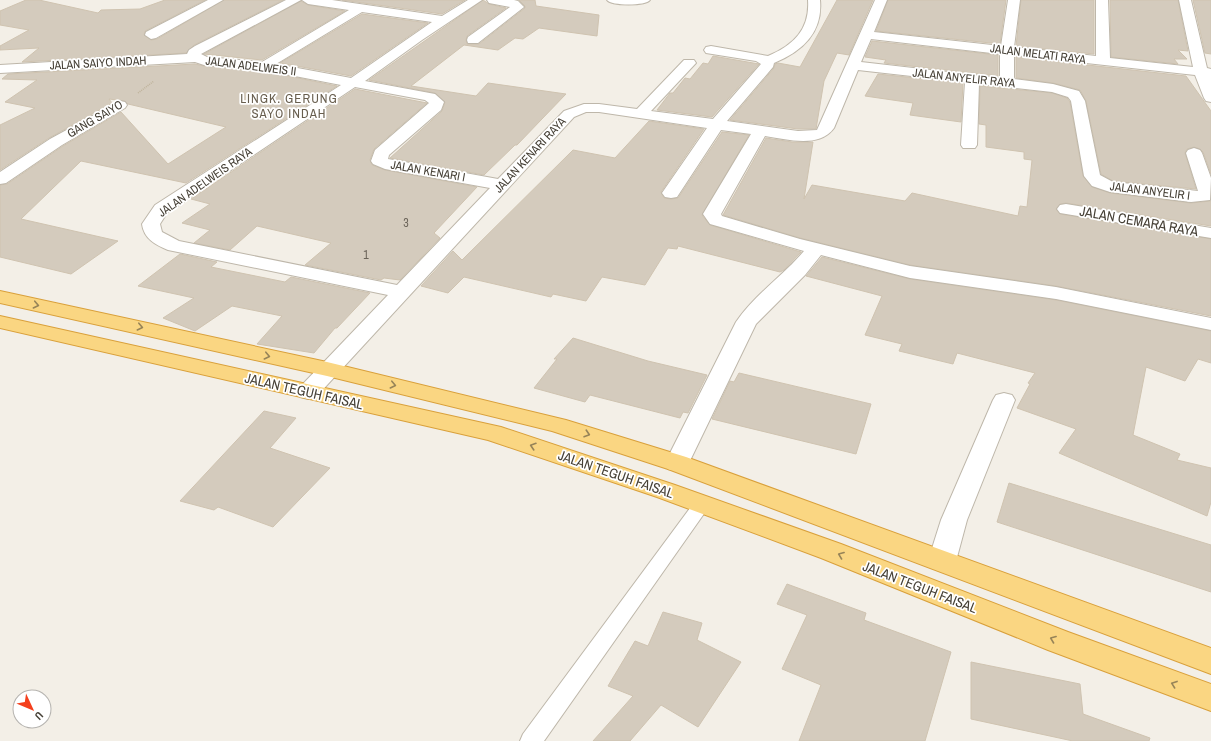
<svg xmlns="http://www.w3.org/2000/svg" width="1211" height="741" viewBox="0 0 1211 741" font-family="'Archivo Narrow',sans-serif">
<rect width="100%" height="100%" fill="#f3efe7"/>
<g fill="#d4cbbd" stroke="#cfc3b0">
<polygon points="26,0 39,0 98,13 101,10 140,9 165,0 205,0 145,31 144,35 151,40 157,39 224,0 283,0 194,45 186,53 22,62 39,48 0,50 0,46 29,30 0,25 0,11"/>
<polygon points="342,0 465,0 442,14"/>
<polygon points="483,0 489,4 506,8 467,36 466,40 467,44 479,44 525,8 525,6 519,0 535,0 536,6 599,15 597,36 539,28 523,39 515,38 498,50 464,45 411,86 476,96 488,83 566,94 517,145 515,145 484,175 390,158 442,111 445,102 435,93 369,80"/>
<polygon points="837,0 873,0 849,55 837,53 824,81 816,129 798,129 730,120 774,68 775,64 778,63 800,67"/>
<polygon points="888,0 1006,0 1000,44 876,31"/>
<polygon points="1021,0 1094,0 1094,54 1016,46"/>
<polygon points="1110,0 1178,0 1188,51 1178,50 1187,59 1174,59 1178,64 1111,57"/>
<polygon points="1193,0 1211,0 1211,54 1205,53"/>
<polygon points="301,1 308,5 345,11 262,60 204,54"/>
<polygon points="362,14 428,23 351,76 280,63"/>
<polygon points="872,41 998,55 998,76 884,63 886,60 865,57"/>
<polygon points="713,56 759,64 712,117 657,110 670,93 673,93 685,78 690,79 703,63 708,64"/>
<polygon points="1016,57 1186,76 1211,111 1211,174 1203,152 1200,149 1194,147 1187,149 1185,153 1196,189 1113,181 1101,174 1086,101 1080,90 1053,83 1016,78"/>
<polygon points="195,64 204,66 264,71 337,86 186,183 81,161 21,219 118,241 71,274 0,257 0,185 7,184 63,146 121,112 168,164 226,127 128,104 125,101 109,99 112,103 49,138 0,170 0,125 35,108 5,102 37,80 2,79 8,74"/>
<polygon points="878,74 963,83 961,122 910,115 913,103 865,96"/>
<polygon points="980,86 1052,93 1067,98 1070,102 1083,176 1092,187 1110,193 1191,203 1211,201 1211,226 1066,203 1060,204 1056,209 1060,214 1211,239 1211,316 1056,286 910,265 800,238 723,215 766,138 792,142 813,142 804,199 812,185 905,201 912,193 1018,216 1020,206 1027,207 1032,160 1024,159 1024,152 986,147 986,125 979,124"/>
<polygon points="355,89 427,103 374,149 370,160 372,165 385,170 477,187 434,233 440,238 400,280 384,278 381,280 305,265 331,243 257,226 230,250 194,243 210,230 182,223 210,204 191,199"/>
<polygon points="649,121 704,129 661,192 664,198 671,199 678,198 722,132 749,135 702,215 710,225 801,252 784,270 780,272 678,246 677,249 668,248 645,285 602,277 586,301 553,294 551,297 464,277 448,293 421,286 453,251 462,260 573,150 615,158"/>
<polygon points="180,254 217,262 211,267 285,282 291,277 370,293 337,328 335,328 314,353 257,344 282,316 232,306 195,331 163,318 194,298 138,286"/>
<polygon points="822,257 910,279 1056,300 1211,331 1211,363 1198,359 1185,381 1146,367 1133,435 1180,454 1177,460 1211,468 1211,502 1207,516 1059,453 1076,429 1017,408 1030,384 1028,383 1035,373 957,353 953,364 899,351 902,344 865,335 882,296 806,276"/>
<polygon points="573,338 648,361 707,375 688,413 683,412 680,418 590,395 585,402 534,388 557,359 554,359"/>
<polygon points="739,373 871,404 856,454 712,419 730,381 734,382"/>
<polygon points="264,411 296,418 270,448 330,468 273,527 218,507 214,510 180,501"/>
<polygon points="1009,483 1211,545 1211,592 997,522"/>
<polygon points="787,584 866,613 864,620 951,652 925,741 799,741 821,685 782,669 807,615 777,604"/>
<polygon points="663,612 702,623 697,640 741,662 698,727 661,705 630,741 593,741 633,696 608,686 635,641 648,646"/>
<polygon points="971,662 1080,684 1083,714 1150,738 1149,741 1073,741 971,719"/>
</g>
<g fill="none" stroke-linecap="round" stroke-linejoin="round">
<defs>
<polygon id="service" points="702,498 708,500 711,504 708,508 544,741 520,741 523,734 696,500"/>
<g id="minor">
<polygon points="208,0 223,0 156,38 151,39 145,35 146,32"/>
<path d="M 286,0 L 301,0 L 201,54 L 207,57 L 262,62 L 349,10 L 308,4 L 302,0 L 332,0 L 442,16 L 468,0 L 482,0 L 422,40 L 365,81 L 435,94 L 444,102 L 441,110 L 389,155 L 388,159 L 498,179 L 564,111 L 584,104 L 599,104 L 637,109 L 684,60 L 694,60 L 696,63 L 651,111 L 713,119 L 761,64 L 756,61 L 706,53 L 704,50 L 706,47 L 711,46 L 768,56 C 794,45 810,29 808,0 L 820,0 C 823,32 803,51 774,63 L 773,67 L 727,121 L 798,131 L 817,130 L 875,0 L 887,0 L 874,32 L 1001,46 L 1008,0 L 1020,0 L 1014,47 L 1096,56 L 1096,0 L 1108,0 L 1110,58 L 1193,67 L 1179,0 L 1191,0 L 1207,68 L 1211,69 L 1211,102 L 1206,101 L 1204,98 L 1195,75 L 1014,55 L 1014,79 L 1053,84 L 1079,91 L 1085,101 L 1100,175 L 1113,182 L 1198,191 L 1186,153 L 1188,150 L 1194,148 L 1200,150 L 1202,153 L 1211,178 L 1210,200 L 1191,202 L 1110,192 L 1092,186 L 1084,176 L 1071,101 L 1068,97 L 1052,92 L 979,84 L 977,145 L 975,148 L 963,148 L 961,145 L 965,82 L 858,70 L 834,128 C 819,149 786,139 765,136 L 721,214 L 722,216 L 800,239 L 910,266 L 1056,287 L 1211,318 L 1211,330 L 1056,299 L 910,278 L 821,255 L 805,275 L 756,324 L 686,469 L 677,471 L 668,469 L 665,463 L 736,322 C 754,295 783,276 804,251 L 710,224 L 703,214 L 751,134 L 721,130 L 677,197 L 671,198 L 665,197 L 662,193 L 707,128 L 599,112 L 586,112 L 574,117 L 316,397 L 308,399 L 300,397 L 297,392 L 300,387 L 388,295 L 168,250 C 156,245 144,239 142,224 L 155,205 L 341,85 L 264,70 L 204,65 L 195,62 L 0,73 L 0,65 L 187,54 L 189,50 L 195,46 ZM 362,12 L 432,22 L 351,78 L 276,64 ZM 871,39 L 1000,54 L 1000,78 L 861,62 ZM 355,87 L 425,100 L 429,103 L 375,150 L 371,161 L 373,164 L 385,169 L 490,188 L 397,285 L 179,241 L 162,232 L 160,224 L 167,213 Z"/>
<polygon points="487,0 514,0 518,1 524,7 478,43 468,43 467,40 468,37 510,7 489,3"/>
<path d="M 607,0 L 650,0 C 646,6 611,6 607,0 Z"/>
<polygon points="120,101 125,102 127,105 125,108 62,145 6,183 0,184 0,172 50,139"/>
<polygon points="1066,204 1211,228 1211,238 1060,213 1057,209 1060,205"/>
<polygon points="1004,393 1012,395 1015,400 967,520 956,561 952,568 942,571 932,568 928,561 941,520 993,400 996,395"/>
</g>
<g id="trunk">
<polygon points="0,291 327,362 566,420 686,457 1211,648 1211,674 668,469 552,431 327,376 0,303"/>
<polygon points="0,316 501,427 675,485 841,544 1068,632 1211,684 1211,711 1048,650 821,558 657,497 488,440 0,328"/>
</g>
</defs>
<use href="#service" stroke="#beb7aa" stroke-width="2"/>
<use href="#minor" stroke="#beb7aa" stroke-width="2"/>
<use href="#trunk" stroke="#d9a03b" stroke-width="2"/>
<polyline stroke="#bfb39b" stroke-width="1.5" stroke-dasharray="1 1" stroke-linecap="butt" points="138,93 154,81"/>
<use href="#service" fill="#fff" fill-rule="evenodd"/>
<use href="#minor" fill="#fff" fill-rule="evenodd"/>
<use href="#trunk" fill="#fad682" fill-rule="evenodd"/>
</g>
<defs><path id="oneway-chevron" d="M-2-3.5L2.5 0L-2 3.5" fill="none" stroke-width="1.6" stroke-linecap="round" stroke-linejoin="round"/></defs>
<g stroke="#978458">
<use href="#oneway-chevron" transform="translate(36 305) rotate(12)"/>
<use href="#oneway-chevron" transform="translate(140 327) rotate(13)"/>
<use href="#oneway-chevron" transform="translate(267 356) rotate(13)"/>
<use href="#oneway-chevron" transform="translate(393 385) rotate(13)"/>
<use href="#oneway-chevron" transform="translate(587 434) rotate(18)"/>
<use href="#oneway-chevron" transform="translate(533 446) rotate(-162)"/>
<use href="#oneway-chevron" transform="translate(841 555) rotate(-159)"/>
<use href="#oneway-chevron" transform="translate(1053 639) rotate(-159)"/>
<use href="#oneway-chevron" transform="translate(1174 684) rotate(-160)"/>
</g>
<g text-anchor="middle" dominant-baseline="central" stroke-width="3.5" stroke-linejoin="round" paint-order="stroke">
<g font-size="12" fill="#464036" stroke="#fff">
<text transform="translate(1038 54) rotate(7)">JALAN MELATI RAYA</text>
<text transform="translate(98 63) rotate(-3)">JALAN SAIYO INDAH</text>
<text transform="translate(251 66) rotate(7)">JALAN ADELWEIS II</text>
<text transform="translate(964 78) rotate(6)">JALAN ANYELIR RAYA</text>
<text transform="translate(95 119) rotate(-30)">GANG SAIYO</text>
<text transform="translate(530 155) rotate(-47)">JALAN KENARI RAYA</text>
<text transform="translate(428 171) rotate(10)">JALAN KENARI I</text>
<text transform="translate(205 182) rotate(-35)">JALAN ADELWEIS RAYA</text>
<text transform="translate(1150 191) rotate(7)">JALAN ANYELIR I</text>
</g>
<g font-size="12" fill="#6a6358">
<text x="406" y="223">3</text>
<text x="366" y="255">1</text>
</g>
<g font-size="13" letter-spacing="1" fill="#685e4e" stroke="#fff">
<text x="289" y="98">LINGK. GERUNG<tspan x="289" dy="15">SAYO INDAH</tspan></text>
</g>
<g font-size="14" fill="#464036" stroke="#fff">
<text transform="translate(1139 221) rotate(10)">JALAN CEMARA RAYA</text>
<text transform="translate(304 391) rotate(13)">JALAN TEGUH FAISAL</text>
<text transform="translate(616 474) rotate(19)">JALAN TEGUH FAISAL</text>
<text transform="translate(920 587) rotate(21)">JALAN TEGUH FAISAL</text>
</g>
</g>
<g transform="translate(32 709) rotate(134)"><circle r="19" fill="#ffffff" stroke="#b5b3af"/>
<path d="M0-3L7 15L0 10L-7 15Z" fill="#f4401d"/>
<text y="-6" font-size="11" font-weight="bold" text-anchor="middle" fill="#464036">U</text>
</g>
</svg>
